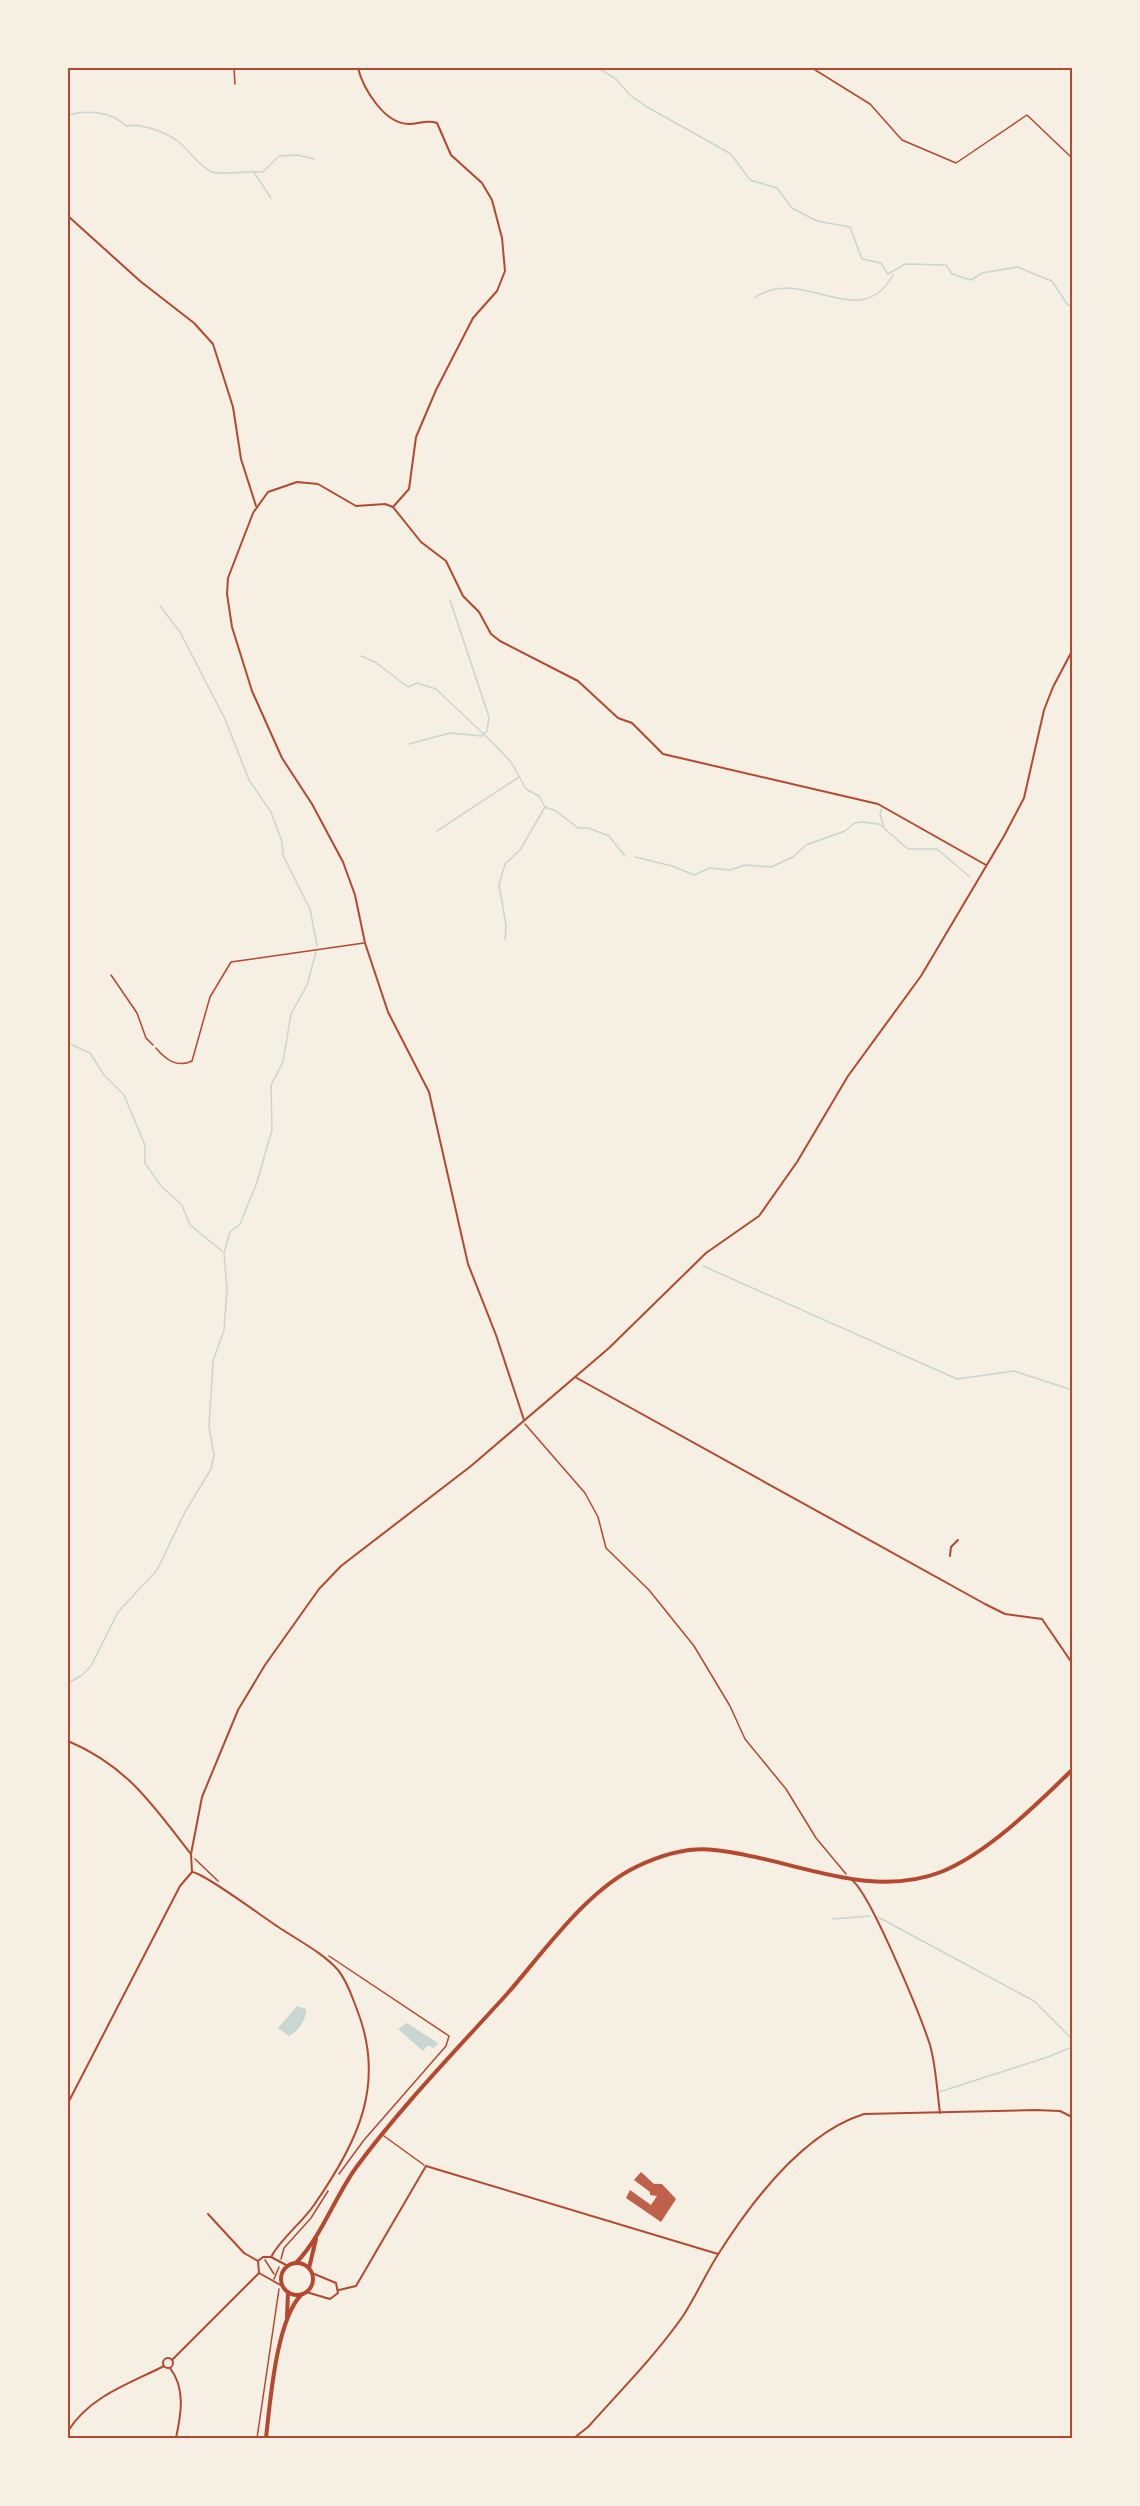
<svg xmlns="http://www.w3.org/2000/svg" width="1140" height="2506" viewBox="0 0 1140 2506" font-family="'DejaVu Sans',sans-serif">
<rect width="100%" height="100%" fill="#f6efe4"/>
<g fill="#c9d6d2">
<path d="M 297,2006 L 306,2009 C 307,2020 297,2032 289,2036 L 278,2028 Z"/>
<polygon points="407,2023 438,2043 438,2044 433,2048 428,2045 423,2051 398,2029"/>
</g>
<g fill="none" stroke-linecap="round" stroke-linejoin="round">
<g stroke="#c9d6d2" stroke-width="1.5">
<polyline points="598,68 616,79 630,95 647,107 731,154 750,180 777,188 792,208 817,221 850,227 862,259 881,263 888,274 905,264 946,265 952,274 971,280 982,273 1017,267 1052,281 1067,304 1072,307"/>
<path d="M 68,115 C 85,110 112,111 126,126 C 141,122 170,134 181,144 C 191,153 200,167 212,172 C 222,176 249,170 263,172 L 279,156 L 297,155 L 314,159"/>
<polyline points="253,171 271,198"/>
<path d="M 754,298 C 803,264 860,335 893,275"/>
<polyline points="160,606 180,632 225,719 249,780 271,812 282,842 283,855 310,909 317,946"/>
<polyline points="361,656 375,662 408,687 417,683 436,689 495,745 511,762 526,789 539,796 545,807 556,811 578,828 588,828 609,836 625,856"/>
<polyline points="409,744 450,733 482,736 487,731 489,717 450,600"/>
<polyline points="882,808 880,814 884,827"/>
<polyline points="437,831 519,777"/>
<polyline points="635,857 672,866 694,875 710,868 730,870 745,865 771,867 793,857 806,845 845,831 855,823 861,822 879,824 908,849 937,849 970,877"/>
<polyline points="505,940 506,925 499,885 505,864 520,850 545,807"/>
<polyline points="68,1043 90,1053 104,1075 124,1095 145,1145 145,1163 161,1186 182,1205 190,1225 222,1251"/>
<polyline points="703,1266 957,1379 1014,1371 1072,1390"/>
<polyline points="68,1683 81,1676 91,1666 118,1612 157,1570 185,1512 211,1469 214,1455 209,1427 213,1361 224,1330 227,1289 224,1253 230,1232 240,1224 257,1182 272,1130 271,1085 283,1062 291,1014 307,985 316,952"/>
<polyline points="878,1917 1034,2001 1072,2039"/>
<polyline points="833,1919 870,1916"/>
<polyline points="939,2092 1048,2057 1072,2047"/>
</g>
</g>
<polygon fill="#bf614a" points="641,2172 654,2184 662,2184 676,2199 661,2222 626,2198 630,2190 651,2205 657,2196 650,2195 650,2192 634,2180"/>
<g fill="none" stroke-linecap="round" stroke-linejoin="round">
<g stroke="#b5482f" stroke-width="1.5">
<polyline points="234,68 235,84"/>
<polyline points="812,68 870,104 902,140 956,163 1027,115 1072,158"/>
<polyline points="111,975 137,1013 146,1038 153,1045"/>
<polyline points="525,1424 585,1493 598,1517 606,1548 649,1590 694,1646 730,1706 745,1739 786,1789 816,1838 846,1874"/>
<polyline points="195,1859 218,1881"/>
<polyline points="329,1956 449,2036 446,2046 364,2140 339,2174"/>
<polyline points="384,2136 424,2165"/>
<polyline points="281,2259 284,2248 311,2218 328,2191"/>
<polyline points="265,2260 274,2274"/>
<polyline points="274,2279 279,2267"/>
<polyline points="257,2438 279,2289"/>
</g>
<path stroke="#b5482f" stroke-width="1.5" d="M 156,1048 C 166,1060 177,1068 192,1061 L 210,997 L 231,962 L 364,943"/>
<g stroke="#b5482f" stroke-width="2">
<path d="M 358,68 C 363,88 384,124 409,124 C 419,124 427,119 437,123 L 451,155 L 482,183 L 492,200 L 502,238 L 505,271 L 497,291 L 473,318 L 436,390 L 416,437 L 409,489 L 393,507"/>
<polyline points="68,216 140,281 194,323 213,344 233,407 241,459 256,506"/>
<polyline points="575,1377 985,1604 1005,1614 1042,1619 1072,1663"/>
<polyline points="524,1420 496,1335 468,1264 429,1092 388,1012 365,943 355,895 343,862 312,804 282,758 252,691 232,627 227,594 228,578 253,513 268,492 297,482 318,484 356,506 385,504 393,507 421,542 446,561 463,596 479,612 491,634 500,641 578,681 618,718 632,723 663,754 878,804 986,865"/>
<polyline points="950,1556 951,1547 958,1540"/>
<path d="M 68,1741 C 127,1766 152,1804 190,1853"/>
<polyline points="192,1872 191,1854 202,1797 238,1710 265,1665 319,1589 341,1566 471,1466 609,1348 706,1253 759,1216 797,1162 848,1076 921,976 1004,836 1024,798 1044,710 1053,687 1072,651"/>
<path d="M 192,1872 C 203,1872 268,1921 283,1930 C 301,1942 323,1953 338,1970 C 347,1981 351,1994 356,2007 C 387,2083 358,2142 314,2205 C 301,2224 282,2237 271,2257"/>
<path d="M 852,1880 C 871,1895 921,2017 930,2045 C 936,2066 937,2091 940,2113"/>
<polyline points="68,2103 180,1886 192,1872"/>
<polyline points="208,2214 244,2253 258,2261"/>
<polyline points="259,2273 258,2261 263,2257 271,2257 288,2266"/>
<polyline points="259,2273 284,2287"/>
<polyline points="339,2290 356,2286 426,2166 718,2254"/>
<polyline points="306,2292 330,2299 338,2293 336,2283 312,2273"/>
<circle cx="168" cy="2363" r="5"/>
<polyline points="172,2360 259,2273"/>
<path d="M 170,2368 C 186,2389 181,2414 176,2438"/>
<path d="M 68,2431 C 90,2396 129,2384 164,2366"/>
<path d="M 574,2438 L 588,2427 C 620,2391 655,2356 683,2316 C 696,2296 706,2273 719,2253 C 752,2201 803,2133 864,2114 L 1035,2110 L 1060,2111 L 1072,2117"/>
</g>
<g stroke="#b5482f" stroke-width="4">
<path d="M 296,2263 C 321,2237 334,2199 355,2169 C 399,2109 457,2049 507,1994 C 543,1953 586,1891 636,1867 C 659,1856 688,1847 714,1850 C 789,1857 866,1901 941,1872 C 988,1853 1036,1805 1072,1770"/>
<circle cx="297" cy="2279" r="16"/>
<polyline points="309,2268 316,2239"/>
<polyline points="287,2317 288,2292"/>
<path d="M 266,2438 C 270,2403 276,2321 301,2295"/>
</g>
</g>
<rect width="1140" height="2506" fill="none" stroke="#f6efe4" stroke-width="138"/>
<rect x="69" y="69" width="1002" height="2368" fill="none" stroke="#b5482f" stroke-width="2"/>
</svg>
